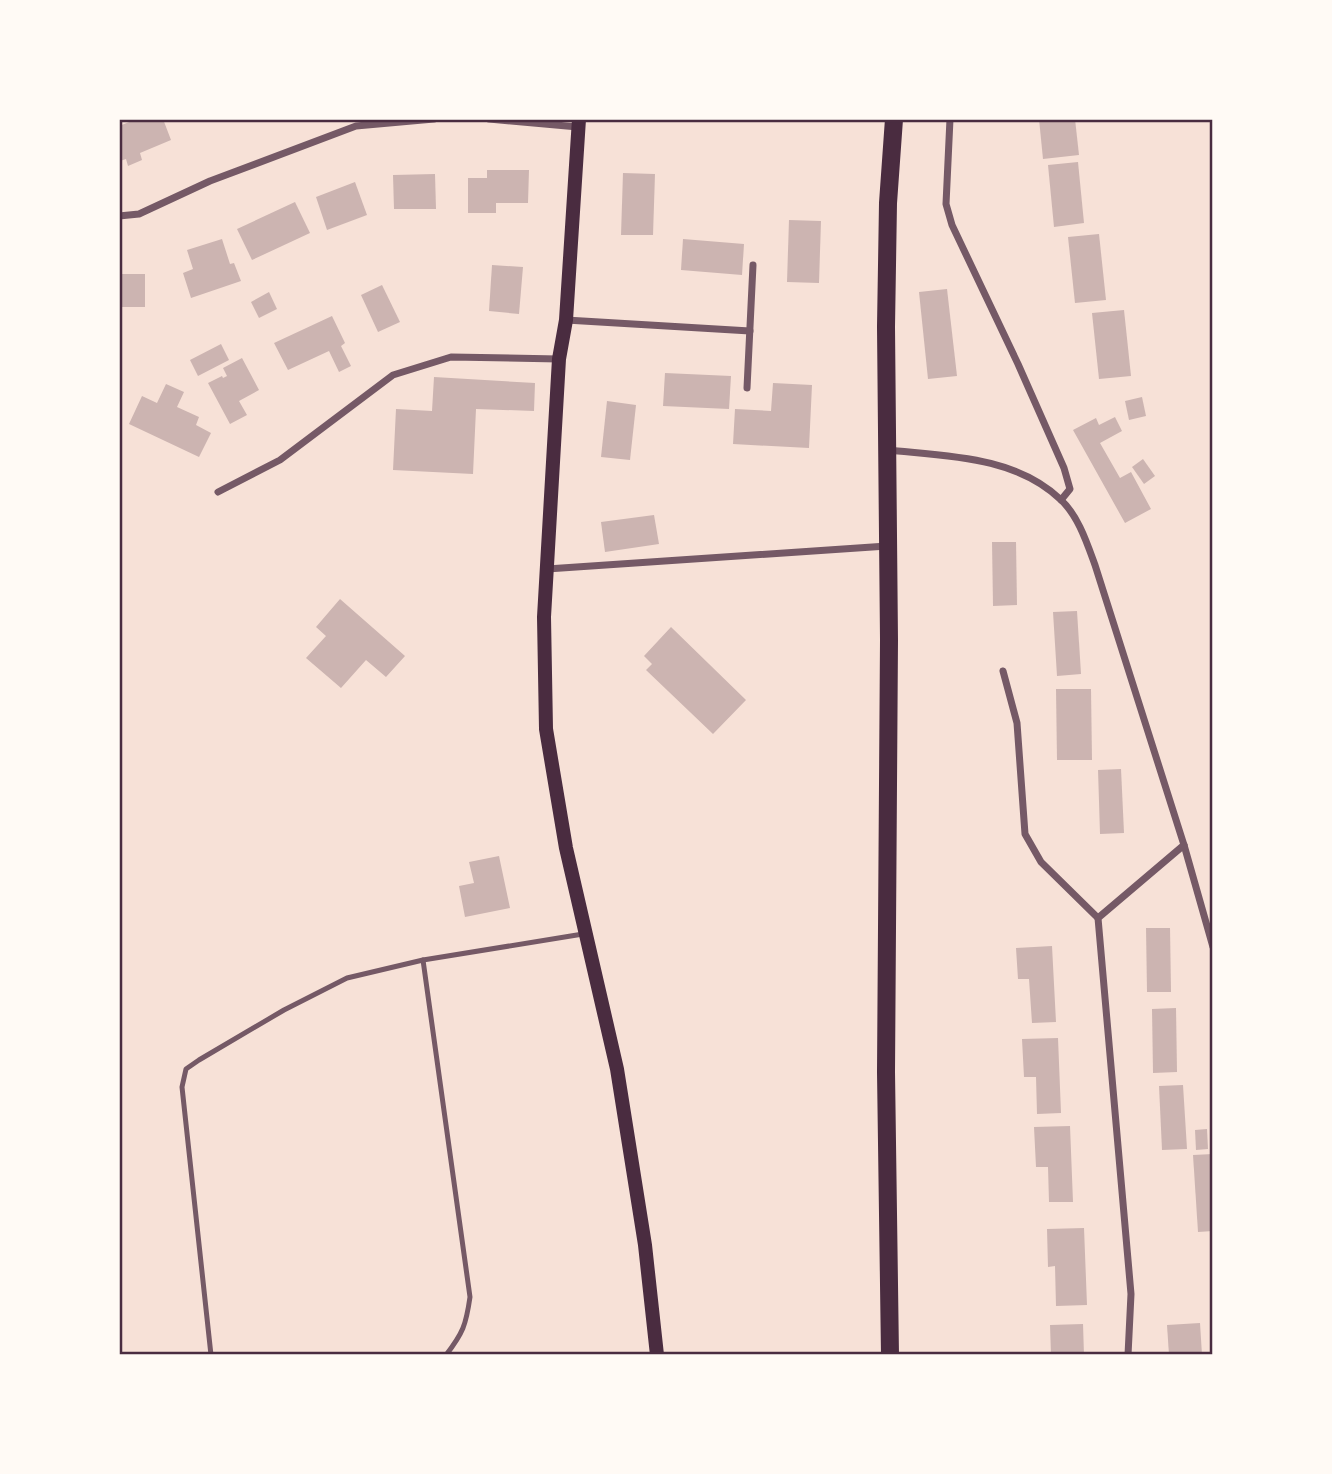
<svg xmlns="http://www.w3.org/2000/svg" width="1332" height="1474" viewBox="0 0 1332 1474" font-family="'PT Sans Narrow',sans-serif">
<rect width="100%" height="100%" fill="#f7e1d7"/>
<g fill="#ccb4b1">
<polygon points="137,119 163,119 171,140 140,153 142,160 128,166 126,159 120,161 119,158 119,126"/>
<polygon points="1039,119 1075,119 1079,155 1043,159"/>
<polygon points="1078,162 1084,223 1054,227 1048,165"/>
<polygon points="487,170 529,170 528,203 496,203 496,213 468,213 468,178 487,178"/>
<polygon points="623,173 655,174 653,235 621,235"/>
<polygon points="435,174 436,209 394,209 393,175"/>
<polygon points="355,182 367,215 327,230 316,197"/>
<polygon points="295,202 310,233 252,260 237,229"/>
<polygon points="789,220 821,221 819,283 787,282"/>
<polygon points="1099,234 1106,300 1075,303 1068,237"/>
<polygon points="222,239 230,264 234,263 241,281 191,298 183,273 193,269 187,250"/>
<polygon points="683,239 744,244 742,275 681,270"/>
<polygon points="492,265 523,267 519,314 489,311"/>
<rect x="119" y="274" width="26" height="33"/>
<polygon points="382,285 400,322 378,332 361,295"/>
<polygon points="947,289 957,376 928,379 919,292"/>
<polygon points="269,292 277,309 259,318 251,302"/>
<polygon points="1124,310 1131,376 1099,379 1092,313"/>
<polygon points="332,316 345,343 341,346 351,366 339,372 329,351 288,370 274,343"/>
<polygon points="221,344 229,360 198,376 190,360"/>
<polygon points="242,358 259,390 239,401 247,415 230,424 208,383 222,376 223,378 227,376 223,368"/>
<polygon points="665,373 731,376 729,409 663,406"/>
<polygon points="434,377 535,383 534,411 476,409 473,474 393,470 396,409 432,411"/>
<polygon points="773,383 812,385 809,448 733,444 735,409 771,411"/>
<polygon points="166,384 184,392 177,407 199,417 196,425 211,433 199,457 129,424 142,396 157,403"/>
<polygon points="1142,397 1146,416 1129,420 1125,401"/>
<polygon points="607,401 636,405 630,460 601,457"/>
<polygon points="1115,417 1122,431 1100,443 1120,478 1131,472 1151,509 1125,523 1073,430 1096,418 1099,425"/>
<polygon points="1143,459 1155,476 1144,484 1132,467"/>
<polygon points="654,515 659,544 605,552 601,522"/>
<polygon points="992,542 1016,542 1017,605 993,606"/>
<polygon points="340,599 405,656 386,677 366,660 341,688 306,658 326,636 316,627"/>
<polygon points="1077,611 1081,674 1057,676 1053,612"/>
<polygon points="671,627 746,700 713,734 646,670 652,664 644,656"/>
<polygon points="1056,689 1091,689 1092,760 1057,760"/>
<polygon points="1121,769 1124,833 1100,834 1098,770"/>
<polygon points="499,856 510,908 465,917 459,886 474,883 469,862"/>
<polygon points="1146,928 1170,928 1171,992 1147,992"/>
<polygon points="1052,946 1056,1022 1032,1023 1029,979 1018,979 1016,948"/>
<polygon points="1176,1008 1177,1072 1153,1073 1152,1009"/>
<polygon points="1058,1038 1061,1113 1037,1114 1036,1077 1024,1077 1022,1039"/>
<polygon points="1183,1085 1187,1149 1162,1150 1159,1086"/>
<polygon points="1070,1126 1073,1202 1049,1202 1048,1167 1036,1167 1034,1127"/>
<polygon points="1207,1129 1208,1149 1196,1150 1195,1130"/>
<polygon points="1213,1154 1213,1231 1198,1232 1193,1155"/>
<polygon points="1084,1228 1087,1305 1056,1306 1055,1266 1048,1267 1047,1229"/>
<polygon points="1200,1323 1202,1355 1169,1355 1167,1325"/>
<polygon points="1083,1324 1084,1355 1051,1355 1050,1325"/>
</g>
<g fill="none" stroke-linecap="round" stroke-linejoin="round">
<g stroke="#755966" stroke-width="5">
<path d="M 423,960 L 470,1297 C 466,1325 463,1333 446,1355"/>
<polyline points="211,1355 182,1087 186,1069 199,1060 284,1010 347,978 423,960 583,934"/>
</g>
<g stroke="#755966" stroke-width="7">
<polyline points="489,119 578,127"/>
<polyline points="950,119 946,204 952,225 1018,364 1064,468 1070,489 1061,500"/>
<polyline points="119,216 139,214 210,181 356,126 434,119"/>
<polyline points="566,320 750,331"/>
<polyline points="747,388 753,265"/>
<path d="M 888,450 C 946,456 1015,456 1060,499 C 1078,515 1087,543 1095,565 L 1184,845 L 1213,947"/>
<polyline points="218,492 280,460 393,375 451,357 559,359"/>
<polyline points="547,569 887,546"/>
<polyline points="1003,671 1017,723 1025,834 1041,862 1098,918"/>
<polyline points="1128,1355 1131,1294 1098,918 1184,845"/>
</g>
<polyline stroke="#4a2c40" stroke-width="14" points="579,119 566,320 559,359 544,617 546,729 566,848 617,1069 645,1245 657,1355"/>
<polyline stroke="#4a2c40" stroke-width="18" points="890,1355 886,1072 889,640 886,327 888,203 894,119"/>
</g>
<rect width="1332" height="1474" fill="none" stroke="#fffaf5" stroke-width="242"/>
<rect x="121" y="121" width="1090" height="1232" fill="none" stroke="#4a2c40" stroke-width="2.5"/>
</svg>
